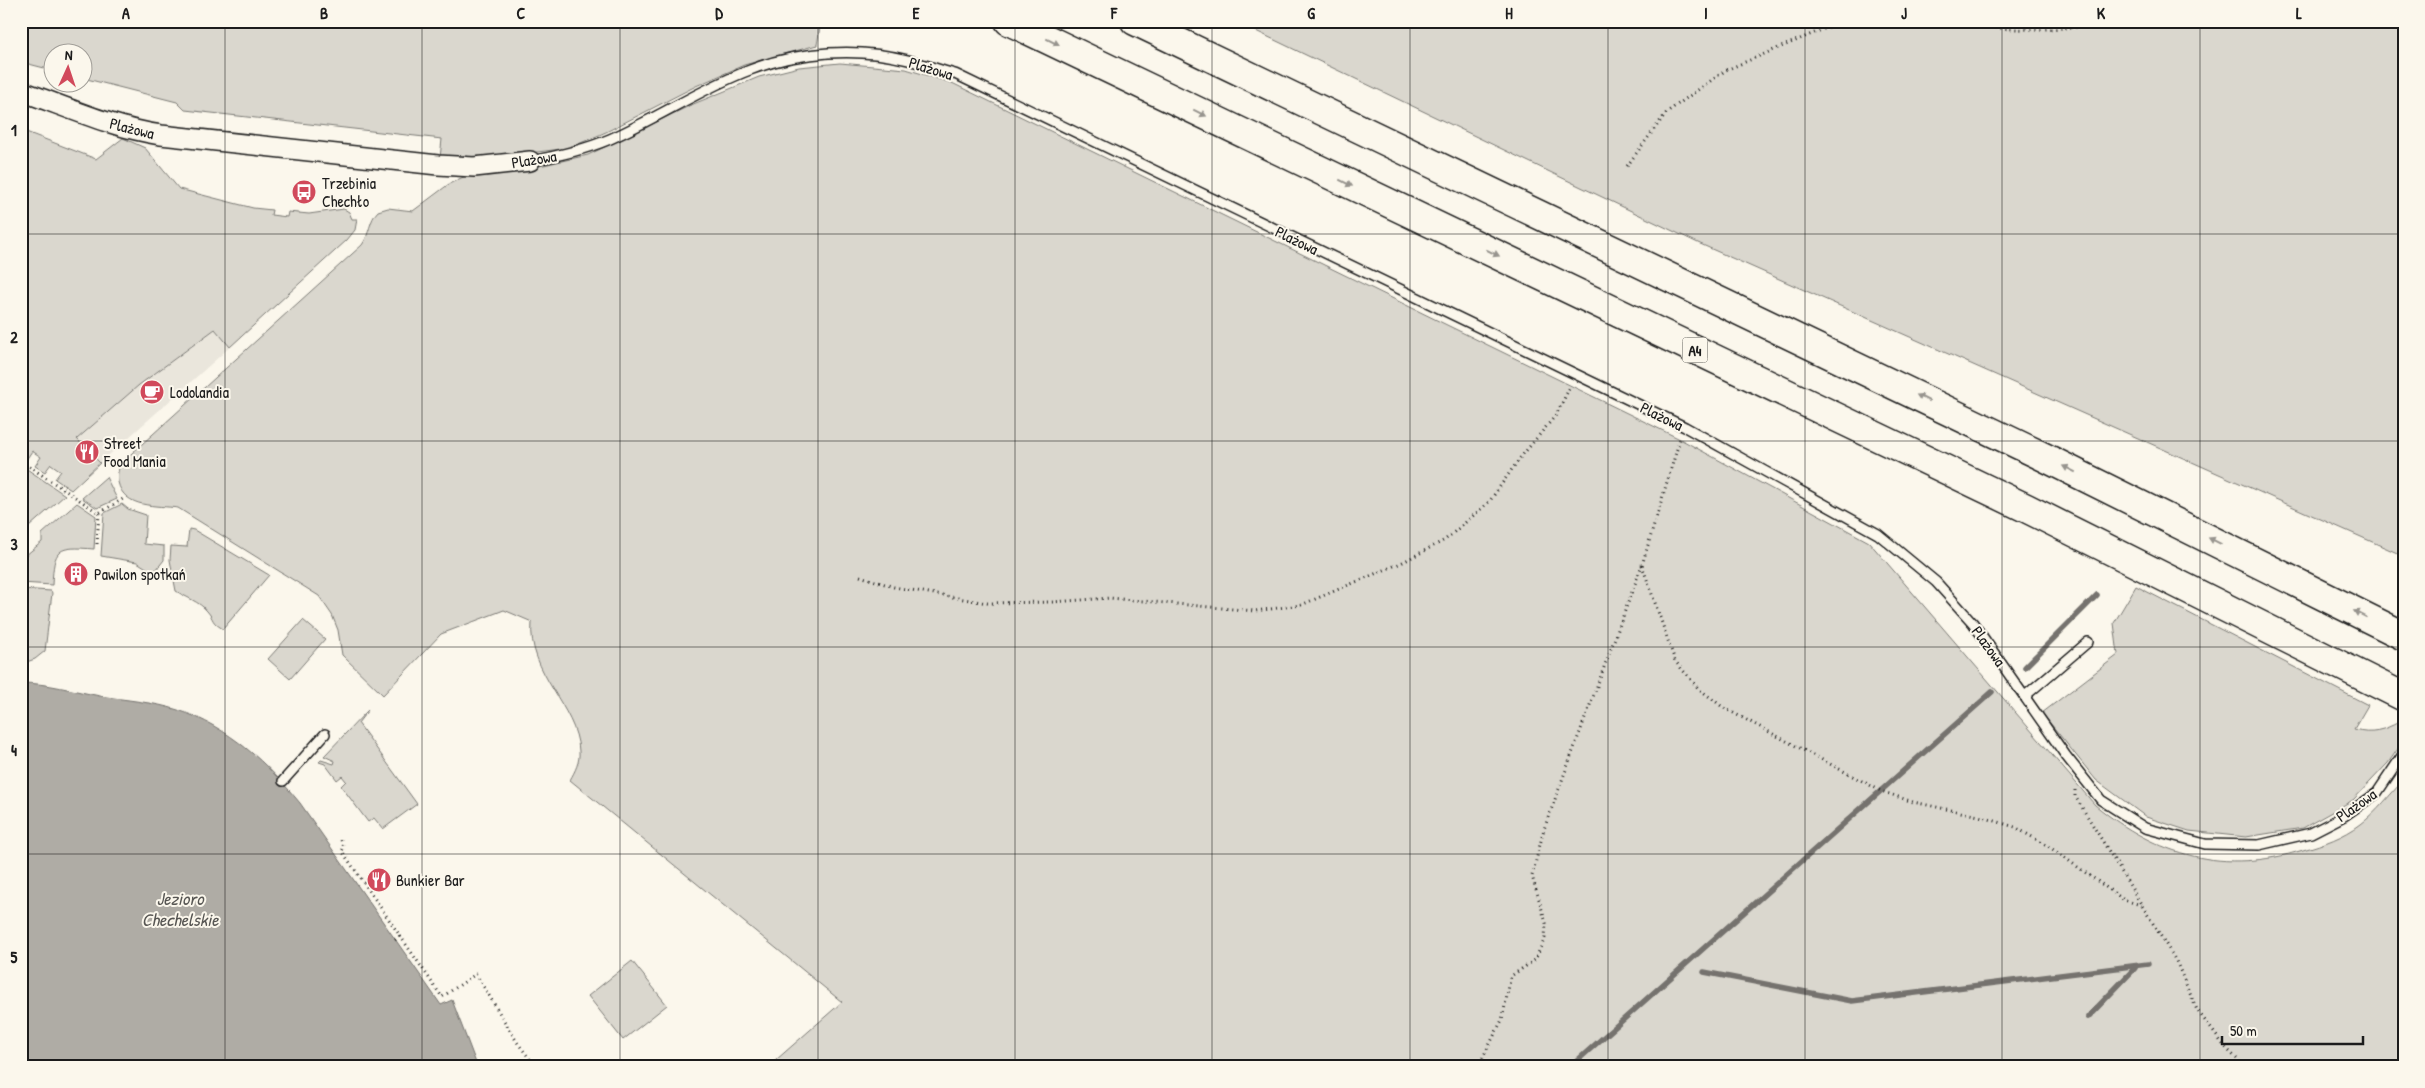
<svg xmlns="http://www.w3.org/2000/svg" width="2425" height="1088" viewBox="0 0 2425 1088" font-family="'Patrick Hand',sans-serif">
<rect width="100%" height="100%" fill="#fbf7ec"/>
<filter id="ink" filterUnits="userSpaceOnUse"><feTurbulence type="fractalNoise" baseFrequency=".02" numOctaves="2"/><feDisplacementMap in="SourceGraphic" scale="10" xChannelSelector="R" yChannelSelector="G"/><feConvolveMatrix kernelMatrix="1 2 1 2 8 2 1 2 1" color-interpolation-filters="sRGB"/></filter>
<g filter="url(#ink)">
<polygon fill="#eae6dc" points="215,329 230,347 100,463 77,439 139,385"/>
<g fill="#dad7ce" stroke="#7b7a75">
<polygon points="21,21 821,21 817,45 744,65 696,86 606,132 569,148 489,158 440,158 442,139 185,110 177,102 83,78 82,52 52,52 52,70 21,62"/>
<polygon points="1235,21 2404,21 2404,556 1698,243"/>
<path d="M 840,63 L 906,69 L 952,83 L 1680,439 L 1869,542 L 2095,805 C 2158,856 2224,875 2303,850 C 2324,844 2344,837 2361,824 C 2377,812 2390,794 2404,780 L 2404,1067 L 768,1067 L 842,1002 L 570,780 C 575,771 580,762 579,751 C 577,707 527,673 532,622 L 504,610 L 441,634 L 383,695 L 342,655 L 338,630 L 332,615 L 319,596 L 178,508 C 157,505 124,509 118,482 C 117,475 118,469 121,463 L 362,245 C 370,234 369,220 378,211 L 388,208 L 413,211 L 449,184 L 461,178 L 474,174 L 535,167 L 588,155 L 691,105 L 759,77 L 799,67 Z"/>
<polygon points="21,130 96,159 123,138 145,148 179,189 253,208 272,210 271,215 287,217 288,212 309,214 344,209 349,212 352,219 357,219 355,230 347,240 230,347 215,329 139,385 77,439 100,463 71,490 55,479 61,471 51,464 45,472 35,466 41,457 32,451 26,460 21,457"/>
<polygon points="21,465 65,495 29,527 21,526"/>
<polygon points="106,477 117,499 97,508 82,498"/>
<path d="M 77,503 L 96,516 L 94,549 C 57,546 54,548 52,585 L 21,583 L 21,559 L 42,542 L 42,534 Z"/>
<polygon points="122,504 128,509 146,515 144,544 164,546 164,560 156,570 148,569 137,562 101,556 104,513"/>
<path d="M 189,529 L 194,530 L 269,575 L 223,629 C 210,621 215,620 207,611 C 200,602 185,597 176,591 L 170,560 L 171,546 L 187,547 Z"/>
<path d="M 2136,586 L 2368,705 L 2354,729 C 2372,734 2384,730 2399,722 L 2404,724 L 2404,740 L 2388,763 L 2353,800 L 2303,828 L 2246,837 L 2189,831 L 2146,817 L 2096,780 L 2042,713 L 2118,655 L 2114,623 Z"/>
<polygon points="21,589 51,591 52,593 45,651 35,659 21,664"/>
<polygon points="303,620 325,639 290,679 268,659"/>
<polygon points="368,710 358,723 417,804 383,829 374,818 368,822 341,786 346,781 342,776 337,780 325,764 319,762 321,760 334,764 335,761 324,756"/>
<polygon points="632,961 667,1005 623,1040 588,996"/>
</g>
<path fill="#afaca5" stroke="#74726e" d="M 21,683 C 47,683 74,691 100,696 C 125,700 154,702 178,710 C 229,727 267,763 300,803 L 441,1005 L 452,1000 L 476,1063 L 479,1067 L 21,1067 Z"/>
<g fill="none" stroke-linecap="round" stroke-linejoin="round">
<g stroke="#74726e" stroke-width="5.5">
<polyline points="2025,667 2097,595"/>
<polyline points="1704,972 1852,1001 2148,964"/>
<polyline points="2088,1017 2135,968"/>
<polyline points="1570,1067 1992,692"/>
</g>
<defs>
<g id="lane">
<path d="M 530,161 C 558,156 584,150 610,139 C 658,118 702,88 750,70 C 798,51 858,47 908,60 C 924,64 939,70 955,74 L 1685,427 L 1878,534 L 1936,582 L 1973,623 L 2066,756 L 2101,800 L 2145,828 L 2205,844 L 2259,845 L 2311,833 L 2344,816 L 2377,793 L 2404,753"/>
<polyline points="2025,696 2088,642"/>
<polyline points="283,781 325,734"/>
</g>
<path id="street" d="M 21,91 C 67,107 113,128 161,135 L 438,165 L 474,167 L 530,161"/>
<g id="highway">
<polyline points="1009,21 2026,508 2404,697"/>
<polyline points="1135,21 2044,457 2404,636"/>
</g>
</defs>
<use href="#lane" stroke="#1c1c1c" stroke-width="12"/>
<use href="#street" stroke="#1c1c1c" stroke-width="22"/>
<use href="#highway" stroke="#1c1c1c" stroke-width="31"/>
<g stroke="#1c1c1c" stroke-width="3" stroke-dasharray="1 4" stroke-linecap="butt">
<path d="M 1951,21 C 2008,34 2068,30 2125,21"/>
<polyline points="1627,166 1667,112 1726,70 1843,21"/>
<polyline points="21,461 99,513 123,499"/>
<polyline points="21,535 26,540"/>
<polyline points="97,544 99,513"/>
<polyline points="1642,565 1675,661 1698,688 1724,708 1881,791 1913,802 1979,816 2015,827 2051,848 2124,900 2141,905"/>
<polyline points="860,576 894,587 987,603 1052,602 1110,598 1255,611 1301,605 1401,563 1445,540 1489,502 1520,458 1556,415 1571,385"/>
<polyline points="2075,790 2075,796 2176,961 2197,1010 2225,1047 2245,1067"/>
<polyline points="341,840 344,847 342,851 442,997 476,974 517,1042 536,1067"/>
<polyline points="395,940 401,935"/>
<polyline points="1478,1067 1502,1020 1511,976 1535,960 1545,938 1546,923 1532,876 1544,829 1642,565 1680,439"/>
</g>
<use href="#lane" stroke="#fbf7ec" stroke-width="9"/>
<use href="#street" stroke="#fbf7ec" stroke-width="19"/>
<use href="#highway" stroke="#fbf7ec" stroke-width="28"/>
</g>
<defs><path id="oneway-solid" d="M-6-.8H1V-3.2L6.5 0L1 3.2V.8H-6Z" transform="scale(1.25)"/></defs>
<g fill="#97948e">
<use href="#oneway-solid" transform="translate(1053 42) rotate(26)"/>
<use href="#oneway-solid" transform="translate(1200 113) rotate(26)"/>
<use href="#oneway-solid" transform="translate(1346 183) rotate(26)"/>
<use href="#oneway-solid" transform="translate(1493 253) rotate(26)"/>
<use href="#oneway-solid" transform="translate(1923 398) rotate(-154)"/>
<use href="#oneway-solid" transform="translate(2069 469) rotate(-154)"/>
<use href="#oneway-solid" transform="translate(2215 541) rotate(-154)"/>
<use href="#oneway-solid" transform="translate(2360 614) rotate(-153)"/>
</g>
</g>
<path fill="none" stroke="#1c1c1c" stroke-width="1" stroke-opacity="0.55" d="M 225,21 L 225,1067M 422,21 L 422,1067M 620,21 L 620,1067M 818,21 L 818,1067M 1015,21 L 1015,1067M 1212,21 L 1212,1067M 1410,21 L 1410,1067M 1608,21 L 1608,1067M 1805,21 L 1805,1067M 2002,21 L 2002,1067M 2200,21 L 2200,1067M 21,234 L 2404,234M 21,441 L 2404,441M 21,647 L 2404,647M 21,854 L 2404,854"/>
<defs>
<symbol id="bus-disc" viewBox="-11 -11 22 22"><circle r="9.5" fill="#d1495b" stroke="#fbf7ec"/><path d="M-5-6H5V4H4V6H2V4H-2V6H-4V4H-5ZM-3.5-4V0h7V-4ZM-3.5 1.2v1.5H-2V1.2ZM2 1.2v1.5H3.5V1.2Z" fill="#fff"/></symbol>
<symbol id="cafe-disc" viewBox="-11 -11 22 22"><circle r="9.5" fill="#d1495b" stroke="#fbf7ec"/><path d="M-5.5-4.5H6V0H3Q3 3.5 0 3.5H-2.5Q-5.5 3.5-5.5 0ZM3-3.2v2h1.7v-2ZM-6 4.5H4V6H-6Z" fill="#fff"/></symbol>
<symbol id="restaurant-disc" viewBox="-11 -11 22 22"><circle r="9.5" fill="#d1495b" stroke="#fbf7ec"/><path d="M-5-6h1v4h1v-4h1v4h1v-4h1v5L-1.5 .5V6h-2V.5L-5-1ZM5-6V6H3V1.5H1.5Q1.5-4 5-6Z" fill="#fff"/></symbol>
<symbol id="building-disc" viewBox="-11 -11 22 22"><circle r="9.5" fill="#d1495b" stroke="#fbf7ec"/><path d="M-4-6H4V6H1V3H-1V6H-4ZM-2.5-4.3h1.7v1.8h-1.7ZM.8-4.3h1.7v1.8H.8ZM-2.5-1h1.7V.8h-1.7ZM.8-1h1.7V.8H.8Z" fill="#fff"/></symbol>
</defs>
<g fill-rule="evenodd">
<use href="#bus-disc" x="290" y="178" width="28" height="28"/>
<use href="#cafe-disc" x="138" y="378" width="28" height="28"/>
<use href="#restaurant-disc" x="73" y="438" width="28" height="28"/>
<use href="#building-disc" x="62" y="560" width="28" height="28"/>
<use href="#restaurant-disc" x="365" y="866" width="28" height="28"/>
</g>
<g text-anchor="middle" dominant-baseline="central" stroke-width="4" stroke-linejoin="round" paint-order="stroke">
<rect fill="#fbf7ec" stroke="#5f5e5a" stroke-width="1" x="1682.5" y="337.5" width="25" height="25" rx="4"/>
<g font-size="15" font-weight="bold" fill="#1c1c1c">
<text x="1695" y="350">A4</text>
</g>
<g font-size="16" fill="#1c1c1c" stroke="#fbf7ec">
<text transform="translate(931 68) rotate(17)">Plażowa</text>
<text transform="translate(132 128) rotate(14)">Plażowa</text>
<text transform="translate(534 159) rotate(-9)">Plażowa</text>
<text transform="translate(1297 240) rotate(26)">Plażowa</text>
<text transform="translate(1662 416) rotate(26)">Plażowa</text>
<text transform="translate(1989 646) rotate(54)">Plażowa</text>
<text transform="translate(2356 805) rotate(-35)">Plażowa</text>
</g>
<g font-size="16" fill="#1c1c1c" stroke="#fbf7ec" text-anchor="start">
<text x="322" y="183">Trzebinia<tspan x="322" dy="18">Chechło</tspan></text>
<text x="170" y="392">Lodolandia</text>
<text x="104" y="443">Street<tspan x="104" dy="18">Food Mania</tspan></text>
<text x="94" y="574">Pawilon spotkań</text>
<text x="396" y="880">Bunkier Bar</text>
</g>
<g font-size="18" font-style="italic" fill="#575653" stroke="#fbf7ec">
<text x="180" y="898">Jezioro<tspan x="180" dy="21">Chechelskie</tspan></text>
</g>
</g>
<rect width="2425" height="1088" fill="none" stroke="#fbf7ec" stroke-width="55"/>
<g transform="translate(68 68) rotate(3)"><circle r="24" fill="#fbf7ec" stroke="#a29f99"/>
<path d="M0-4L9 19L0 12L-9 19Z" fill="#d1495b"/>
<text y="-8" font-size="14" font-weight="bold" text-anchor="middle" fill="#1c1c1c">N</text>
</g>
<path d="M2222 1036v8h141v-8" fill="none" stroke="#1c1c1c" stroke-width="2.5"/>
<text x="2230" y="1036" font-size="15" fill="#1c1c1c" stroke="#fbf7ec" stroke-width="4" paint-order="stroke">50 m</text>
<rect x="28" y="28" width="2370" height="1032" fill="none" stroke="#1c1c1c" stroke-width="2"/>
<g font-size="16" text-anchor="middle" font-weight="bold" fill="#1c1c1c">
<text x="126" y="19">A</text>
<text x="324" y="19">B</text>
<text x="521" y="19">C</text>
<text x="719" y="19">D</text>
<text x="916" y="19">E</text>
<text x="1114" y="19">F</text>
<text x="1311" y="19">G</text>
<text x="1509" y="19">H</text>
<text x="1706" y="19">I</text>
<text x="1904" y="19">J</text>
<text x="2101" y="19">K</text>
<text x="2299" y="19">L</text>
<text x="14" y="136">1</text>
<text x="14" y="343">2</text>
<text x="14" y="550">3</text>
<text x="14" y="756">4</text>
<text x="14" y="963">5</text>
</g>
</svg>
